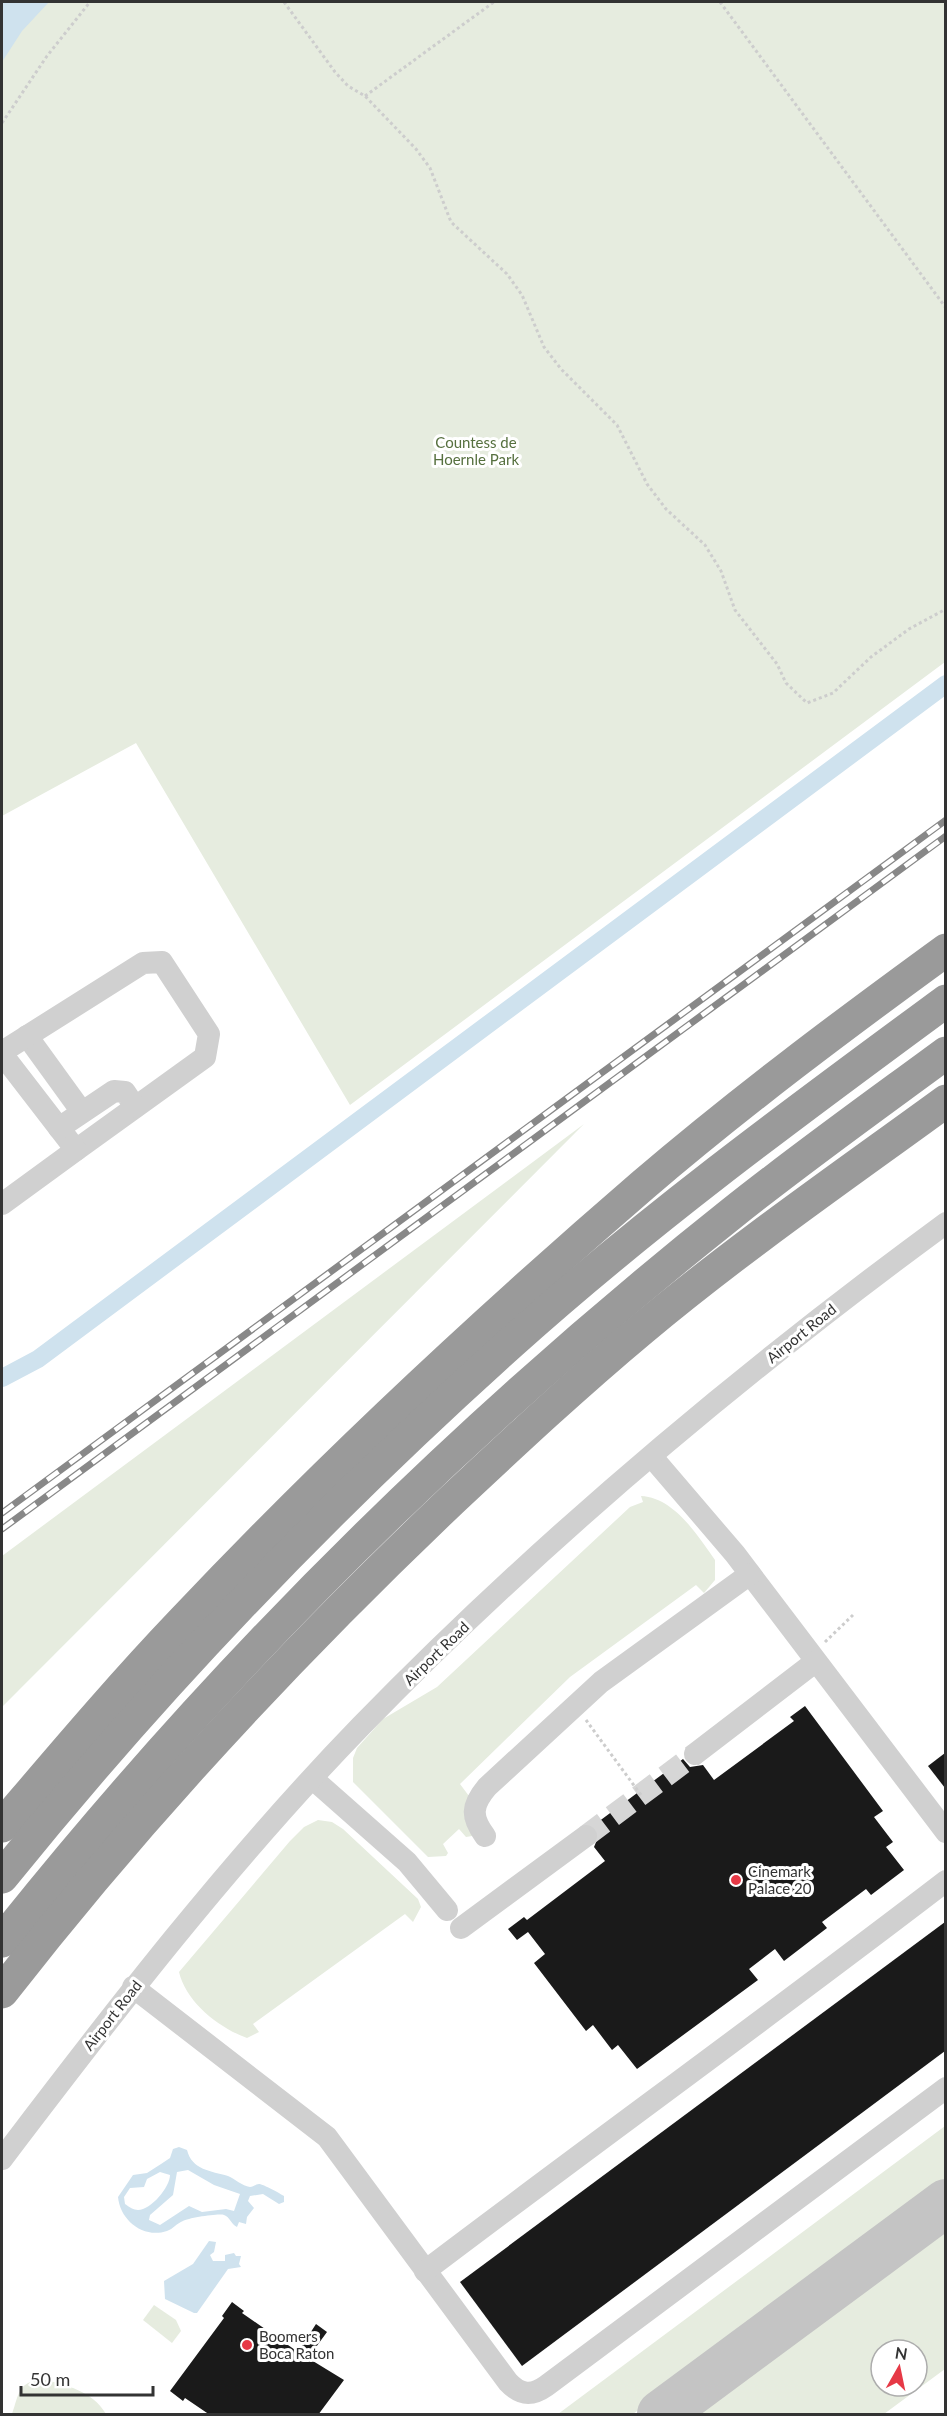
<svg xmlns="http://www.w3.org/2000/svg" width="947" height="2416" viewBox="0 0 947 2416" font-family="Lato,sans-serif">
<rect width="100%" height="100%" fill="#fff"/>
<g fill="#e6ecdf" fill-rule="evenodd">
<polygon points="2,2 945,2 945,662 350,1105 136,743 2,816"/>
<polygon points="584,1124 2,1707 2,1556"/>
<path d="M 641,1496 C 675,1498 697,1535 715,1560 L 715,1580 L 704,1593 L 696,1585 L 570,1677 L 460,1784 L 469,1796 L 472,1836 L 466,1837 L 459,1829 L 443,1844 L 448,1853 L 446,1856 L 428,1857 L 353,1782 L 353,1758 L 357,1748 L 383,1719 L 437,1687 L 630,1507 L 643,1502 Z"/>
<path d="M 318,1820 L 332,1822 L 343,1829 L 418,1899 L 421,1907 L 413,1922 L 405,1914 L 253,2024 L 259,2032 L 247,2038 C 219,2028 186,2002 179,1972 L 290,1841 L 304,1827 Z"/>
<polygon points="945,2126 945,2182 633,2414 558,2414"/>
<path d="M 945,2223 L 945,2369 L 884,2414 L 689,2414 ZM 881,2350 L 917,2350 L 917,2386 L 881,2386 Z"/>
<polygon points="154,2305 176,2320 181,2331 172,2343 143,2320"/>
<path d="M 42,2379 C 66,2385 93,2391 106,2414 L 12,2414 C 19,2394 18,2382 42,2379 Z"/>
</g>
<g fill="#cfe2ee" fill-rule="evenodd">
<polygon points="2,2 49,2 22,31 2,62"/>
<path d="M 179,2147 L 187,2150 C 192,2170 211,2171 228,2176 C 235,2179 242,2186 250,2187 C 253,2187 256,2184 259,2184 C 263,2184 281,2194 284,2196 L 284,2202 L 279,2204 L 263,2194 L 250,2196 L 248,2201 L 254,2208 L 247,2217 L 246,2224 L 239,2222 L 237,2227 C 231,2224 230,2217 224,2215 C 219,2213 188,2218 183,2221 C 177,2223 173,2229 167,2231 C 143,2239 120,2220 118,2197 L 133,2175 L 147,2173 L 161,2164 L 170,2158 L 173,2149 ZM 188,2170 L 214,2185 L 240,2194 L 234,2211 L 226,2209 L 202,2212 L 189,2206 L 160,2225 L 149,2220 L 150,2215 L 173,2195 L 177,2172 ZM 160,2172 L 170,2175 C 170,2187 151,2210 138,2210 C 134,2210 129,2207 125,2204 L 124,2197 L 130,2188 L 144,2187 L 147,2179 Z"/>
<polygon points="209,2241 216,2242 214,2252 210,2255 213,2261 225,2261 225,2255 234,2253 236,2256 241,2256 239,2264 241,2267 228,2269 197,2313 194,2313 165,2299 164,2281 193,2264"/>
</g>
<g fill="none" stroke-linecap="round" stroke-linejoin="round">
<polyline stroke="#cfe2ee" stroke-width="18" points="2,1378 38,1359 946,684"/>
<polyline stroke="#c4c4c4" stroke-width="48" points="661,2414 946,2203"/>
</g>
<g fill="#1a1a1a">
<polygon points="805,1706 883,1811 874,1817 893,1842 886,1847 904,1870 871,1895 866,1889 822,1922 827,1928 784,1961 775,1949 749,1969 758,1980 637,2069 618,2045 612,2050 593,2025 586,2031 534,1963 545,1954 528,1932 517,1940 508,1929 524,1917 527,1920 605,1861 594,1847 599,1835 594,1825 683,1759 690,1767 703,1765 714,1780 794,1721 790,1717"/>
<polygon points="945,1753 945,1788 928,1766"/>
<polygon points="945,1922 945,2051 522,2366 460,2282"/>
<polygon points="232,2302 244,2311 242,2313 298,2352 316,2324 327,2332 308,2358 344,2380 318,2415 210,2415 185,2398 183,2401 170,2391 224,2318 222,2316"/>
</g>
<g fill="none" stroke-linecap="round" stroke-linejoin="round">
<polyline stroke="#d6d6d6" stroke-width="22" stroke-dasharray="22 11" stroke-linecap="butt" points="586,1836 695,1754"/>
<g stroke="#cdcdcd" stroke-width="3" stroke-dasharray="3 3" stroke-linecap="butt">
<polyline points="284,2 335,72 348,86 365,96 416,149 430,168 451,222 507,274 522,295 544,347 561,369 617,425 647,484 666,509 705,545 721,571 735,610 777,664 786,683 807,703 833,693 871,657 909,629 946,609"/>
<polyline points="720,2 946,308"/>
<polyline points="365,96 494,2"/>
<polyline points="2,123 47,56 90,2"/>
<polyline points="825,1642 853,1615"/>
<polyline points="586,1720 641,1795"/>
</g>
<g stroke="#d0d0d0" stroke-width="22">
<polyline points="27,1036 82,1112"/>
<polyline points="2,1052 143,963 162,962 209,1034 205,1057 76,1150"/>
<polyline points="2,1054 76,1150 2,1204"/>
<polyline points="59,1128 114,1091 125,1092 135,1107"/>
<polyline points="652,1457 735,1554 946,1832"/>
<polyline points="695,1754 815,1662"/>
<polyline points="313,1779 407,1862 447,1910"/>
<path d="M 485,1836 C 471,1817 471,1806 487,1787 L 601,1682 L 750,1574"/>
<polyline points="461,1928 586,1836"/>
<path d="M 133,1987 L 327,2137 L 508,2382 C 520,2395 532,2396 546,2386 L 946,2088"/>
<path d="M 2,2159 C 115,2010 230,1861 361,1726 C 540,1542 739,1375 946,1223"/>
<path d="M 425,2271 C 598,2140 774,2013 946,1881"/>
</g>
<g stroke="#9a9a9a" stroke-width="33">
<path d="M 2,1826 C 61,1757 119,1688 182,1622 C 327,1468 483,1323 643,1185 C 740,1102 843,1025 946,950"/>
<path d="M 2,1877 C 156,1686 329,1506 512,1342 C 649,1219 798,1110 946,1001"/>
<path d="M 2,1941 C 216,1672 462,1428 731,1214 C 801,1158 874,1106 946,1053"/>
<path d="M 2,1992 C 138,1817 291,1653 452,1500 C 514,1442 576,1384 642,1329 C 739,1248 843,1176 946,1101"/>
</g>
<defs>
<g id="rail">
<polyline points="2,1513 946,820"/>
<polyline points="2,1529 946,836"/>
</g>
</defs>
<use href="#rail" stroke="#888" stroke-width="7"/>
<use href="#rail" stroke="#fff" stroke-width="4.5" stroke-dasharray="14" stroke-linecap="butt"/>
</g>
<g fill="#e63946" stroke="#fff" stroke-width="2">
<circle cx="736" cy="1880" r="6"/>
<circle cx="247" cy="2345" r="6"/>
</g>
<g text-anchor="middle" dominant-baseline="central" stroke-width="6" stroke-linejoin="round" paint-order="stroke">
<g font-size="15" fill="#56703f" stroke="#fff">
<text x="476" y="442">Countess de<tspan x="476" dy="17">Hoernle Park</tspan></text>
</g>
<g font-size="15" fill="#333" stroke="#fff">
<text transform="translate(801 1333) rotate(-39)">Airport Road</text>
<text transform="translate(436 1653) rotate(-44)">Airport Road</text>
<text transform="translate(112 2015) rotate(-52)">Airport Road</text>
</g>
<g font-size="15" fill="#333" stroke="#fff" text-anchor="start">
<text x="748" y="1871">Cinemark<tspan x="748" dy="17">Palace 20</tspan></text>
<text x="259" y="2336">Boomers<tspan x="259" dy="17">Boca Raton</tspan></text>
</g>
</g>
<rect width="947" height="2416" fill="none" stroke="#333333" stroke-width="6"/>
<g transform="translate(899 2368) rotate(9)"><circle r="28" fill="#ffffff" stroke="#adadad" stroke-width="1.5"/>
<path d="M0-4.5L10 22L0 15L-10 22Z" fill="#e63946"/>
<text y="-9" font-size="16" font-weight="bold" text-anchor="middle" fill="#333333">N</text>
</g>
<path d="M21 2386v9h132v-9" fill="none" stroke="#333333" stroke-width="3"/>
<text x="30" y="2386" font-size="18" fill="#333333" stroke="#ffffff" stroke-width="4.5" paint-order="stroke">50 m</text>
</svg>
